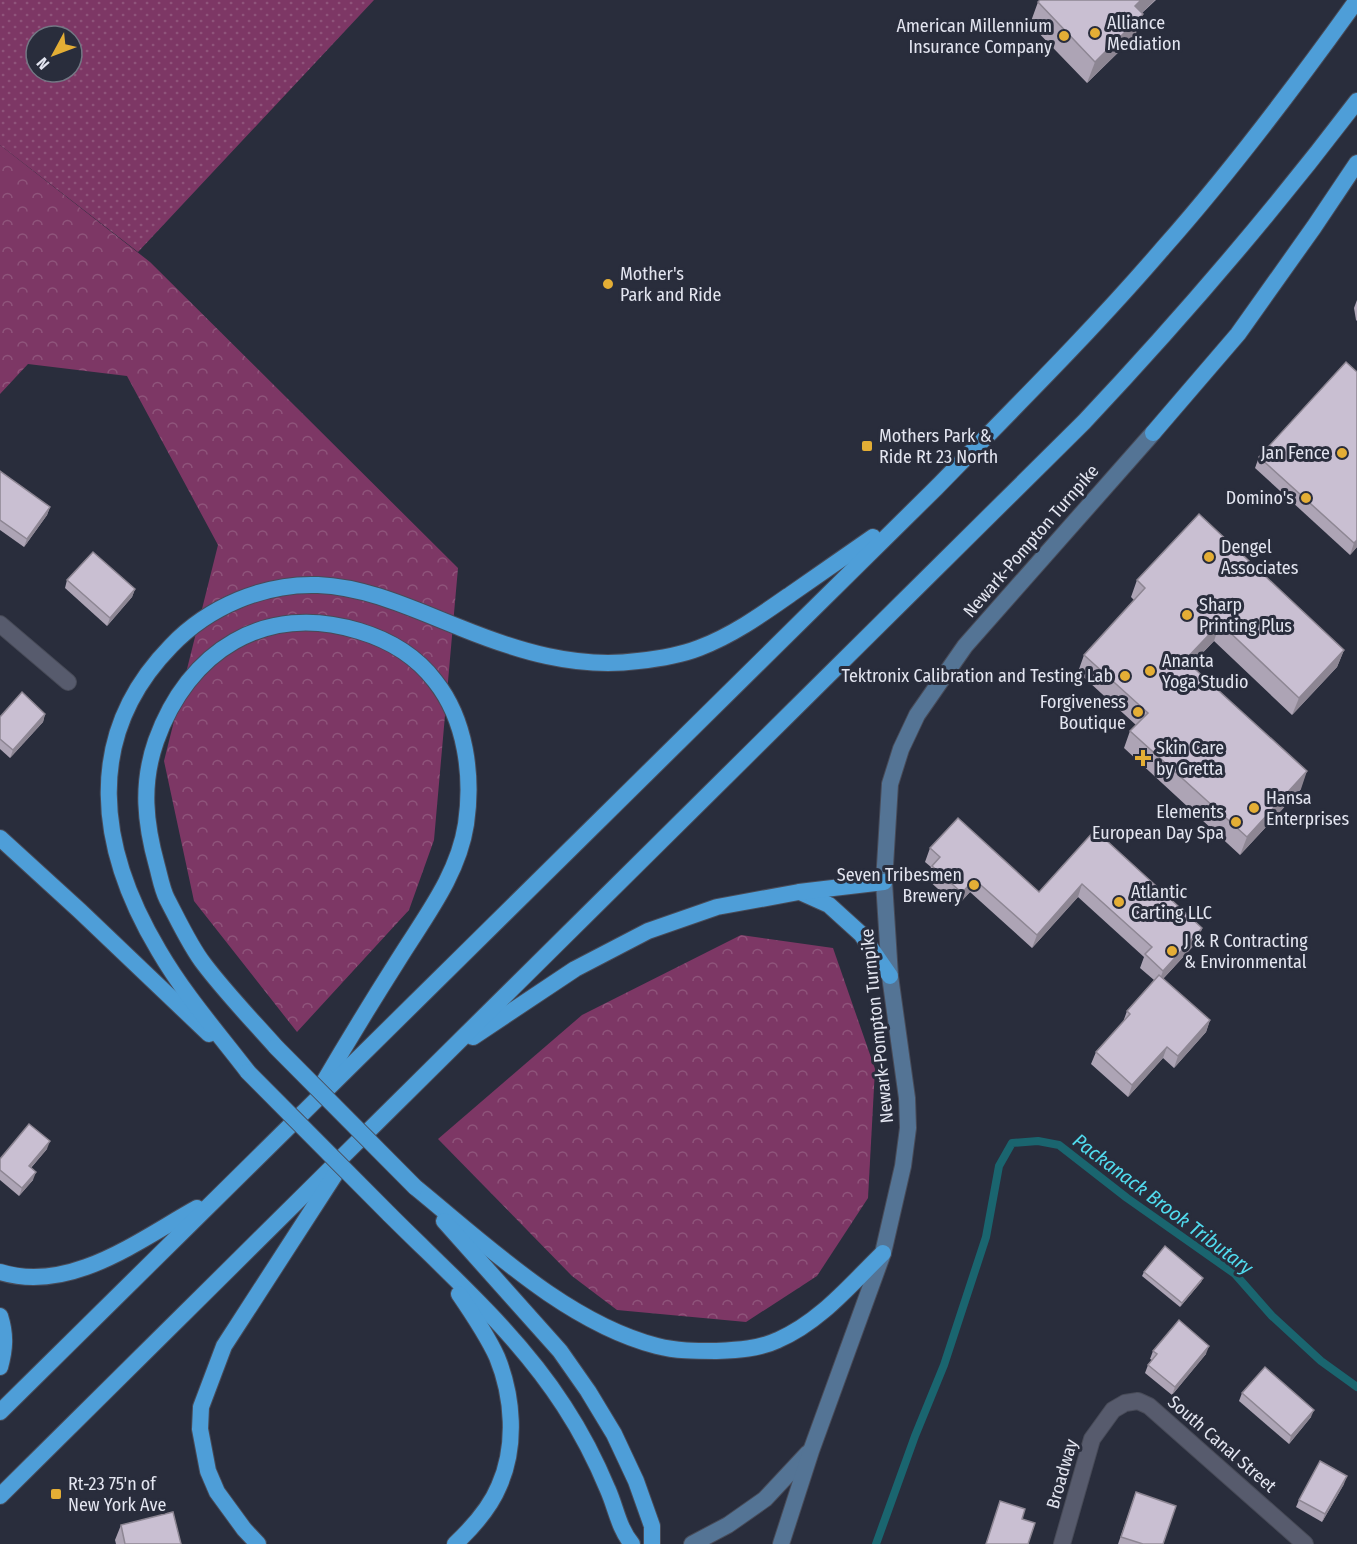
<svg xmlns="http://www.w3.org/2000/svg" width="1357" height="1544" viewBox="0 0 1357 1544" font-family="'Fira Sans Condensed',sans-serif">
<defs>
<pattern id="grass-dots" width="8" height="8" patternUnits="userSpaceOnUse" patternTransform="scale(1.5)"><rect width="8" height="8" fill="#7d3765"/><path d="M2 2h.1M6 6h.1" fill="none" stroke="#8f547b" stroke-width="1.8" stroke-linecap="round"/></pattern>
<pattern id="forest-crowns" width="20" height="18" patternUnits="userSpaceOnUse" patternTransform="scale(1.5)"><rect width="20" height="18" fill="#7d3765"/><path d="M2 6a3 3 0 1 1 6 0M12 15a3 3 0 1 1 6 0" fill="none" stroke="#8f547b"/></pattern>
</defs>
<rect width="100%" height="100%" fill="#292d3c"/>
<path fill="url(#grass-dots)" fill-rule="evenodd" d="M 0,0 L 374,0 L 138,252 L 0,145 ZM 36,36 L 72,36 L 72,72 L 36,72 Z"/>
<g fill="url(#forest-crowns)">
<polygon points="0,145 150,262 458,568 434,840 409,910 297,1032 194,901 164,761 218,545 127,376 28,364 0,394"/>
<polygon points="741,935 833,948 875,1069 868,1198 817,1276 746,1322 617,1310 572,1276 438,1139 582,1015"/>
</g>
<g fill="none" stroke-linecap="round" stroke-linejoin="round">
<polyline stroke="#1a656f" stroke-width="8" points="876,1544 915,1436 944,1365 986,1237 999,1166 1012,1143 1038,1141 1059,1145 1127,1198 1235,1274 1272,1316 1321,1361 1357,1387"/>
<defs>
<g id="minor">
<polyline points="0,624 68,682"/>
<polyline points="1062,1544 1092,1439 1113,1410 1125,1403 1138,1401 1149,1406 1305,1544"/>
</g>
<g id="secondary">
<polyline points="692,1544 728,1525 765,1499 808,1453"/>
<polyline points="781,1544 811,1451 883,1253 903,1166 908,1128 907,1098 890,976 884,882 890,784 901,749 917,715 965,646 1153,433"/>
</g>
<g id="trunk">
<polyline points="1153,433 1238,334 1314,227 1357,163"/>
<polyline points="0,838 80,911 209,1034"/>
<polyline points="800,892 829,905 861,934 890,976"/>
<polyline points="473,1037 575,969 648,931 717,907 799,892 884,882"/>
<path d="M 276,1047 C 252,1020 226,993 204,964 C 191,948 177,918 167,899 C 162,889 160,877 157,866 C 145,823 141,784 156,741 C 188,651 265,602 359,631 C 389,640 416,656 435,681 C 466,720 473,776 466,824 C 458,876 424,918 397,962 C 371,1003 346,1044 322,1085"/>
<path d="M 248,1072 C 218,1033 184,994 159,951 C 98,849 82,737 171,646 C 208,607 264,583 318,585 C 368,587 415,610 461,628 C 518,651 576,669 638,661 C 657,659 681,655 699,648 C 733,635 761,615 791,594 C 818,575 846,556 873,537"/>
<path d="M 415,1187 C 485,1244 567,1323 657,1346 C 676,1351 696,1351 716,1351 C 737,1350 759,1349 778,1340 C 820,1322 851,1284 883,1253"/>
<path d="M 389,1214 C 450,1275 517,1333 564,1406 C 581,1432 596,1461 608,1490 C 616,1508 619,1529 632,1544"/>
<polyline points="444,1221 560,1351 588,1391 614,1434 636,1481 652,1526 652,1544"/>
<path d="M 0,1272 C 70,1294 139,1240 197,1208"/>
<path d="M 0,1316 C 6,1335 5,1349 0,1367"/>
<path d="M 0,1412 L 936,488 C 1013,409 1092,331 1164,247 C 1233,169 1296,85 1357,0"/>
<path d="M 0,1496 L 1084,422 C 1181,319 1272,213 1357,101"/>
<polyline points="258,1544 244,1529 217,1492 208,1471 200,1429 201,1407 224,1346 336,1173"/>
<path d="M 455,1544 C 472,1528 490,1508 499,1486 C 517,1446 513,1396 497,1357 C 487,1335 472,1313 459,1294"/>
</g>
</defs>
<use href="#minor" stroke="#484b58" stroke-width="18"/>
<use href="#secondary" stroke="#484b58" stroke-width="18"/>
<use href="#trunk" stroke="#484b58" stroke-width="18"/>
<use href="#minor" stroke="#575b6d" stroke-width="16"/>
<use href="#secondary" stroke="#547495" stroke-width="16"/>
<use href="#trunk" stroke="#4e9ed8" stroke-width="16"/>
<defs>
<g id="trunk-bridge">
<polyline points="276,1047 415,1187"/>
<polyline points="248,1072 389,1214"/>
</g>
</defs>
<use href="#trunk-bridge" stroke="#484b58" stroke-width="18" stroke-linecap="butt"/>
<use href="#trunk-bridge" stroke="#4e9ed8" stroke-width="16"/>
</g>
<g fill="#ada4b5">
<polygon points="1040,0 1156,0 1142,13 1135,36 1087,83 1030,24 1038,2"/>
<polygon points="1357,300 1357,321 1356,320 1354,308"/>
<polygon points="1357,372 1357,547 1350,555 1255,468 1259,457"/>
<polygon points="0,471 50,507 47,515 24,547 0,530"/>
<polygon points="67,580 135,589 132,597 107,626 65,588"/>
<polygon points="1137,580 1344,650 1337,667 1292,715 1214,641 1191,665 1301,789 1240,855 1124,748 1130,731 1136,725 1078,672 1084,655 1134,600 1131,597"/>
<polygon points="45,714 43,722 10,758 0,749 0,717"/>
<polygon points="1095,830 1202,928 1198,941 1163,979 1210,1020 1206,1032 1174,1068 1163,1058 1128,1097 1091,1064 1096,1052 1123,1022 1127,1011 1154,980 1140,968 1144,957 1078,897 1032,948 970,892 957,906 927,879 931,867 925,862 930,848 1039,892"/>
<polygon points="47,1149 31,1168 33,1180 19,1196 0,1180 0,1159"/>
<polygon points="1144,1272 1203,1278 1201,1282 1180,1307 1142,1276"/>
<polygon points="1153,1351 1206,1354 1172,1395 1145,1373 1148,1365 1152,1360 1150,1359"/>
<polygon points="1242,1393 1311,1417 1289,1444 1239,1401"/>
<polygon points="1344,1484 1322,1522 1296,1507 1299,1500"/>
<polygon points="1136,1492 1163,1544 1118,1544"/>
<polygon points="121,1525 181,1544 116,1544 115,1540"/>
</g>
<g fill="#8d8693">
<polygon points="1141,0 1155,0 1127,27 1135,6"/>
<polygon points="1143,14 1135,36 1087,83 1095,62"/>
<polygon points="50,507 47,515 24,547 27,539"/>
<polygon points="1357,540 1357,547 1350,555 1354,543"/>
<polygon points="135,589 132,597 107,626 110,618"/>
<polygon points="1220,623 1214,641 1179,677 1185,660"/>
<polygon points="1344,650 1337,667 1292,715 1299,698"/>
<polygon points="45,714 43,722 10,758 13,750"/>
<polygon points="1307,771 1301,789 1240,855 1247,837"/>
<polygon points="974,879 970,892 957,906 962,893"/>
<polygon points="1082,884 1078,897 1032,948 1037,935"/>
<polygon points="1202,928 1198,941 1158,984 1163,971"/>
<polygon points="1210,1020 1206,1032 1174,1068 1178,1056"/>
<polygon points="1167,1047 1163,1058 1128,1097 1132,1085"/>
<polygon points="50,1141 47,1149 26,1173 29,1166"/>
<polygon points="36,1172 33,1180 19,1196 22,1188"/>
<polygon points="1203,1278 1201,1282 1180,1307 1182,1303"/>
<polygon points="1209,1346 1206,1354 1172,1395 1175,1387"/>
<polygon points="1314,1410 1311,1417 1289,1444 1291,1436"/>
<polygon points="1347,1476 1344,1484 1322,1522 1325,1514"/>
</g>
<g fill="#c9bfd2" stroke="#8d8693" stroke-width="1.5">
<polygon points="1040,0 1141,0 1135,6 1143,14 1095,62 1038,2"/>
<polygon points="1346,362 1357,372 1357,540 1354,543 1259,457"/>
<polygon points="0,471 50,507 27,539 0,520"/>
<polygon points="1199,514 1344,650 1299,698 1220,623 1185,660 1307,771 1247,837 1130,731 1148,713 1084,655 1145,588 1137,580"/>
<polygon points="93,552 135,589 110,618 67,580"/>
<polygon points="22,692 45,714 13,750 0,739 0,717"/>
<polygon points="958,818 1039,892 1095,830 1202,928 1163,971 1145,954 1152,947 1082,884 1037,935 974,879 962,893 932,866 940,857 930,848"/>
<polygon points="1159,975 1210,1020 1178,1056 1167,1047 1132,1085 1096,1052 1130,1014 1127,1011"/>
<polygon points="29,1124 50,1141 29,1166 36,1172 22,1188 0,1170 0,1159"/>
<polygon points="1165,1246 1203,1278 1182,1303 1144,1272"/>
<polygon points="1179,1320 1209,1346 1175,1387 1148,1365 1157,1354 1153,1351"/>
<polygon points="1265,1367 1314,1410 1291,1436 1242,1393"/>
<polygon points="1320,1461 1347,1476 1325,1514 1299,1500"/>
<polygon points="1136,1492 1176,1506 1163,1544 1143,1544 1121,1537"/>
<polygon points="1000,1501 1025,1509 1022,1519 1035,1523 1028,1544 986,1544"/>
<polygon points="173,1512 181,1544 125,1544 121,1525"/>
</g>
<g fill="#e4ae35" stroke="#292d3c" stroke-width="2">
<circle cx="1095" cy="33" r="6"/>
<circle cx="1064" cy="36" r="6"/>
<circle cx="608" cy="284" r="6"/>
<rect x="861" y="440" width="12" height="12" rx="3"/>
<circle cx="1342" cy="453" r="6"/>
<circle cx="1306" cy="498" r="6"/>
<circle cx="1209" cy="557" r="6"/>
<circle cx="1187" cy="615" r="6"/>
<circle cx="1150" cy="671" r="6"/>
<circle cx="1125" cy="676" r="6"/>
<circle cx="1138" cy="712" r="6"/>
<path d="M1140 749h6v6h6v6h-6v6h-6v-6h-6v-6h6z"/>
<circle cx="1254" cy="808" r="6"/>
<circle cx="1236" cy="822" r="6"/>
<circle cx="974" cy="885" r="6"/>
<circle cx="1119" cy="902" r="6"/>
<circle cx="1172" cy="951" r="6"/>
<rect x="50" y="1488" width="12" height="12" rx="3"/>
</g>
<g text-anchor="middle" dominant-baseline="central" stroke-width="6" stroke-linejoin="round" paint-order="stroke">
<g font-size="18" fill="#e3e5f0" stroke="#292d3c" text-anchor="start">
<text x="1107" y="23">Alliance<tspan x="1107" dy="21">Mediation</tspan></text>
<text x="1052" y="26" text-anchor="end">American Millennium<tspan x="1052" dy="21">Insurance Company</tspan></text>
<text x="620" y="274">Mother's<tspan x="620" dy="21">Park and Ride</tspan></text>
<text x="879" y="436">Mothers Park &amp;<tspan x="879" dy="21">Ride Rt 23 North</tspan></text>
<text x="1330" y="453" text-anchor="end">Jan Fence</text>
<text x="1294" y="498" text-anchor="end">Domino's</text>
<text x="1221" y="547">Dengel<tspan x="1221" dy="21">Associates</tspan></text>
<text x="1199" y="605">Sharp<tspan x="1199" dy="21">Printing Plus</tspan></text>
<text x="1162" y="661">Ananta<tspan x="1162" dy="21">Yoga Studio</tspan></text>
<text x="1113" y="676" text-anchor="end">Tektronix Calibration and Testing Lab</text>
<text x="1126" y="702" text-anchor="end">Forgiveness<tspan x="1126" dy="21">Boutique</tspan></text>
<text x="1156" y="748">Skin Care<tspan x="1156" dy="21">by Gretta</tspan></text>
<text x="1266" y="798">Hansa<tspan x="1266" dy="21">Enterprises</tspan></text>
<text x="1224" y="812" text-anchor="end">Elements<tspan x="1224" dy="21">European Day Spa</tspan></text>
<text x="962" y="875" text-anchor="end">Seven Tribesmen<tspan x="962" dy="21">Brewery</tspan></text>
<text x="1131" y="892">Atlantic<tspan x="1131" dy="21">Carting LLC</tspan></text>
<text x="1184" y="941">J &amp; R Contracting<tspan x="1184" dy="21">&amp; Environmental</tspan></text>
<text x="68" y="1484">Rt-23 75'n of<tspan x="68" dy="21">New York Ave</tspan></text>
</g>
<g font-size="18" fill="#e3e5f0" stroke="#292d3c">
<text transform="translate(1031 541) rotate(-49)">Newark-Pompton Turnpike</text>
<text transform="translate(877 1026) rotate(-96)">Newark-Pompton Turnpike</text>
<text transform="translate(1222 1444) rotate(41)">South Canal Street</text>
<text transform="translate(1062 1474) rotate(-74)">Broadway</text>
</g>
<g font-size="20" font-style="italic" fill="#51dbee" stroke="#292d3c">
<text transform="translate(1163 1204) rotate(37)">Packanack Brook Tributary</text>
</g>
</g>
<g transform="translate(54 54) rotate(229)"><circle r="28" fill="#292d3c" stroke="#737784" stroke-width="1.5"/>
<path d="M0-4.5L10 22L0 15L-10 22Z" fill="#e4ae35"/>
<text y="-9" font-size="16" font-weight="bold" text-anchor="middle" fill="#e3e5f0">N</text>
</g>
</svg>
